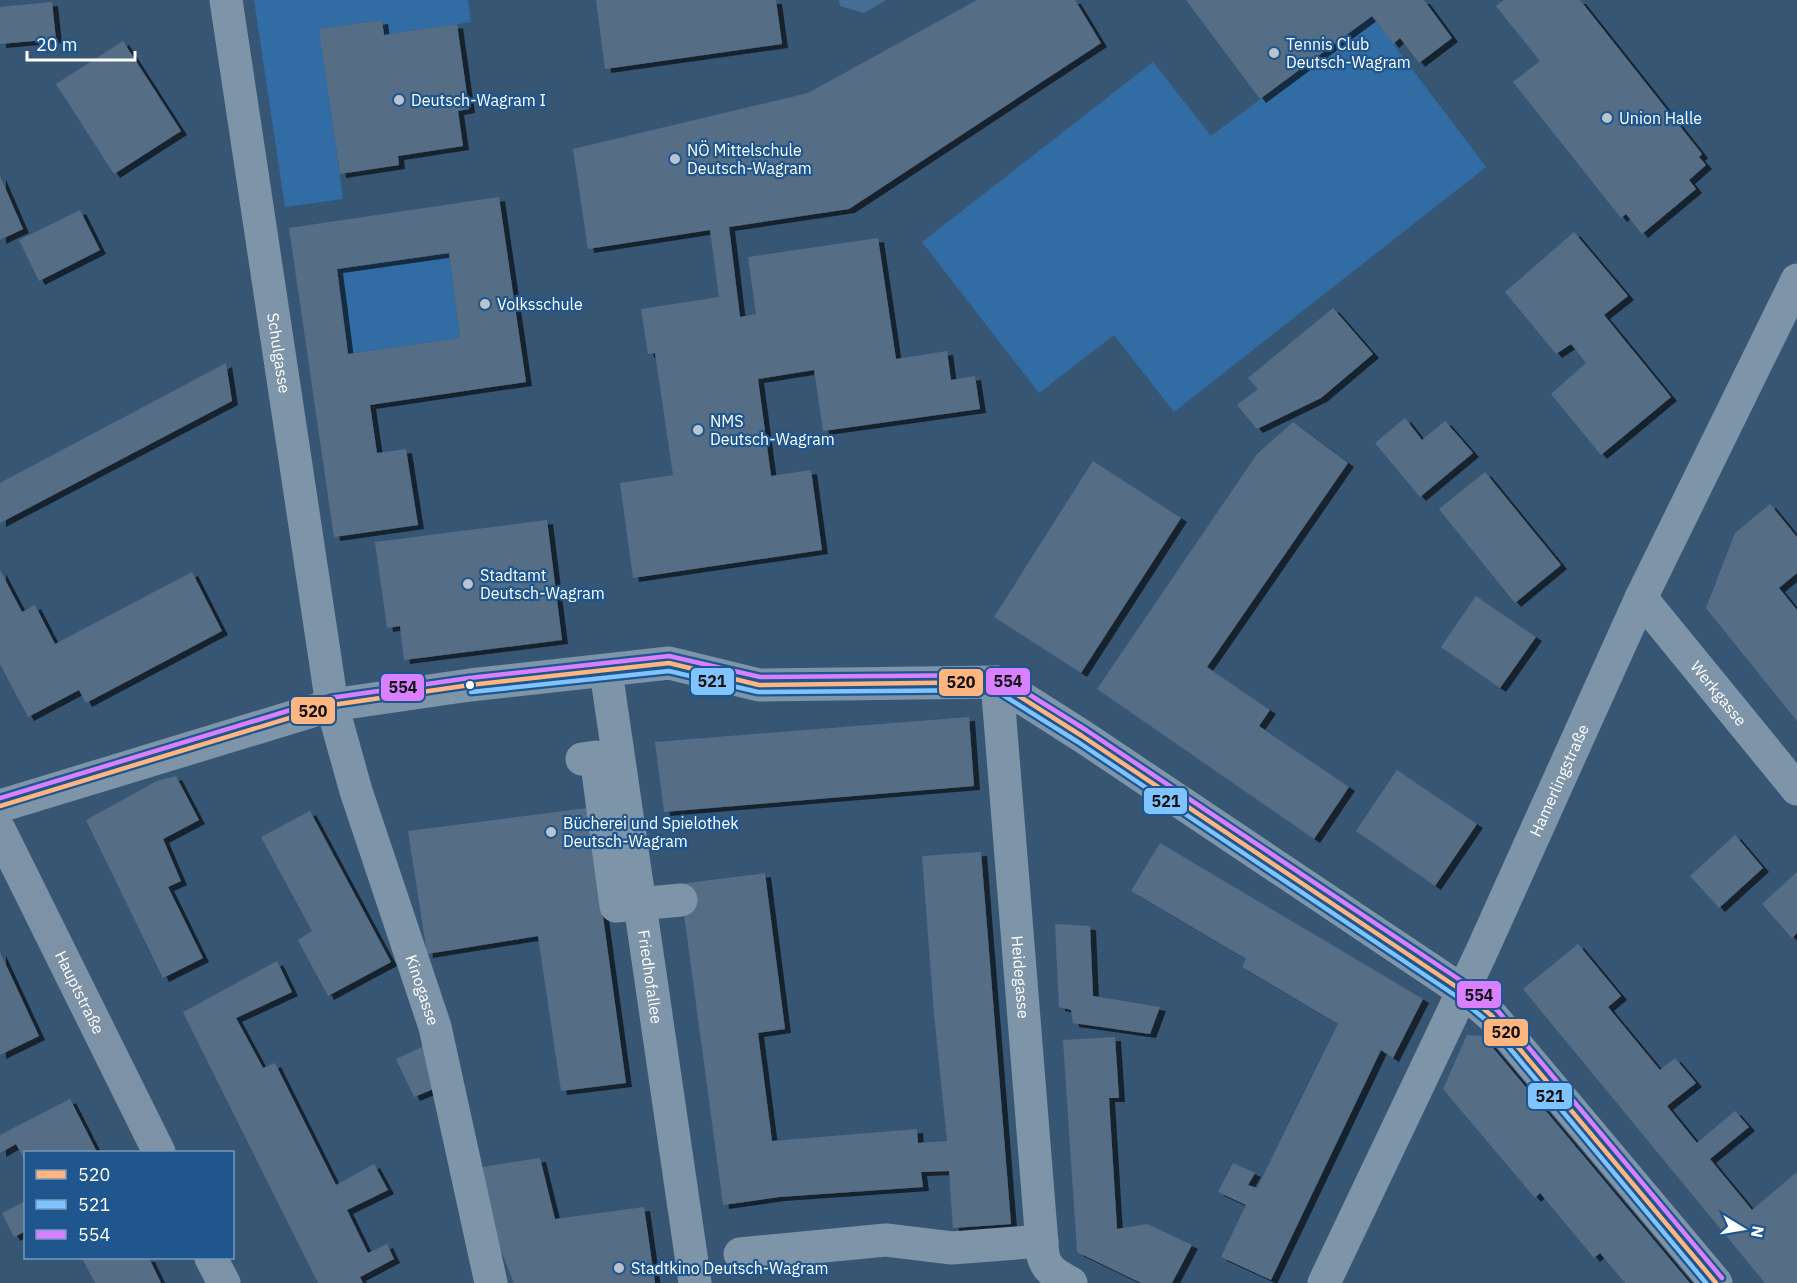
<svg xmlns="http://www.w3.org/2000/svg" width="1797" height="1283" viewBox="0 0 1797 1283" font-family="'IBM Plex Sans',sans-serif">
<defs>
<filter id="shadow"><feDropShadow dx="6" dy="4" stdDeviation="0" flood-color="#0009"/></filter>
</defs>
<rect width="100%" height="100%" fill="#375674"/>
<g fill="#326ca4">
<polygon points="254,0 468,0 471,22 384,35 381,20 320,29 343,199 285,207"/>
<polygon points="1372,16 1486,167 1174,412 1114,335 1039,393 922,242 1153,62 1211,136"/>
<polygon points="449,253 460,338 348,354 337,269"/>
</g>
<polygon fill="#466e95" points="839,0 886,0 864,13 840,6"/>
<g fill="#556e86" fill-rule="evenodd" filter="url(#shadow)">
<polygon points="596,0 776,0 782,44 605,69"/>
<polygon points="977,0 1075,0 1101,43 849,209 729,227 740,317 756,314 748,257 878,238 896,359 947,351 951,380 975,376 980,409 823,431 814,370 758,379 771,476 811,470 822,550 633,578 620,483 673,475 655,353 648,354 641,309 719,297 710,230 588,249 573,149 808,93"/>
<polygon points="1186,0 1424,0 1452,38 1419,63 1400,38 1393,44 1372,16 1260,99"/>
<polygon points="1504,0 1580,0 1702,154 1699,157 1706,165 1689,180 1696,189 1642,234 1626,214 1621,218 1513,82 1540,61 1496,6"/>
<polygon points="52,2 56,39 0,44 0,7"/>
<polygon points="382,20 384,35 457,24 469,109 458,111 463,146 398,156 399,165 340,174 319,29"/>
<polygon points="123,41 181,131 114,174 56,84"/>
<polygon points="0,176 23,229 0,240"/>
<path d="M 499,197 L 526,382 L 370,405 L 377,453 L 406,449 L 418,525 L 334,537 L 289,228 ZM 449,253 L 460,338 L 348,354 L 337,269 Z"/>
<polygon points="80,210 100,250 39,281 19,240"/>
<polygon points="1574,232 1628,296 1604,315 1671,397 1601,455 1551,394 1586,363 1571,344 1556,354 1505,292"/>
<polygon points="1333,308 1373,354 1321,398 1257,429 1237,405 1258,389 1248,378"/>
<polygon points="226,363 232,401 0,523 0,483"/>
<polygon points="1405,418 1422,440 1445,421 1473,453 1420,497 1375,443"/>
<polygon points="1293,422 1348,463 1207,667 1270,710 1259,726 1349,787 1314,839 1097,689 1257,454"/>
<polygon points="1093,461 1181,518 1081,673 994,617"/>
<polygon points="1485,472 1561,565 1515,603 1439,509"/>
<polygon points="1770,504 1797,537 1797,573 1779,588 1797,610 1797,721 1706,608 1735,533"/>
<polygon points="547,520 562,640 404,660 400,626 387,628 375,542"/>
<polygon points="0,570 22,612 35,605 55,644 192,572 222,631 86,703 79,690 28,717 0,664"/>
<polygon points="1476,596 1536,637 1500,688 1441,647"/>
<polygon points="969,717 974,786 664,812 655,742"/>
<polygon points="1397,770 1477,824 1435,886 1356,831"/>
<polygon points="176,776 199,820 163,839 181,881 168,887 203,958 163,978 86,820 157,781"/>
<polygon points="588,808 626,1083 561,1091 538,936 427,954 408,831"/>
<polygon points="310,811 391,962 328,996 298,940 312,931 261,837"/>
<polygon points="1735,835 1763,868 1719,908 1690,876"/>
<polygon points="1160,843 1423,999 1393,1058 1381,1050 1271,1280 1221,1257 1246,1205 1218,1192 1233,1163 1255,1173 1248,1185 1257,1188 1338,1024 1242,967 1246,959 1131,891"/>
<polygon points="981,852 1011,1224 953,1228 949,1171 921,1172 923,1187 779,1197 723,1205 680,884 765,873 785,1029 758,1033 772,1141 917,1129 918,1143 947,1141 934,1014 922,856"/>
<polygon points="1797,872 1797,933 1792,938 1762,904"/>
<polygon points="1055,924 1090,926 1093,996 1160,1007 1150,1034 1073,1023 1071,1010 1059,1007"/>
<polygon points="1578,944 1621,996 1608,1007 1660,1070 1675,1058 1696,1083 1667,1106 1697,1143 1735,1111 1749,1127 1710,1159 1752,1210 1797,1172 1797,1283 1765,1283 1523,989"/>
<polygon points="0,952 39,1036 0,1055"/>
<polygon points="277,961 292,992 236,1018 263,1068 275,1063 336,1185 374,1164 388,1190 347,1210 368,1253 387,1244 394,1259 360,1277 363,1283 318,1283 183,1012"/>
<polygon points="1467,1035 1483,1036 1690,1283 1625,1283 1600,1253 1594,1258 1540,1193 1535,1198 1443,1089"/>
<polygon points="1115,1037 1119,1098 1109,1098 1117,1229 1147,1224 1192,1245 1172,1283 1141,1283 1077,1252 1063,1040"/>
<polygon points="428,1044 436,1088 414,1097 396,1059"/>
<polygon points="70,1099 97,1152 26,1152 26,1163 16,1144 0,1153 0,1135"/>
<polygon points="540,1158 555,1219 644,1207 655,1283 514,1283 500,1248 482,1167"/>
<polygon points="26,1201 26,1231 14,1237 2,1213"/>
<polygon points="82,1258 149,1258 161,1283 95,1283"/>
</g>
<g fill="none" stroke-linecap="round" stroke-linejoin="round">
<g stroke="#7e94a8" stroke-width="33">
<path id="s1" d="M 226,0 L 332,705 L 356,791 L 435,1027 L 491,1283"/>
<path id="s2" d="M 1641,598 L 1797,789"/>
<path id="s3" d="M 606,671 L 695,1283"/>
<path id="s4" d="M 997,682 L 1043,1256 C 1047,1271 1058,1276 1071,1283"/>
<polyline points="582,759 596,757 616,906 681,900"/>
<polyline points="0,806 332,705 470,685 669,663 759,685 997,682 1082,736 1464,992 1492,1016 1716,1283"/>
<polyline points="740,1254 886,1240 952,1248 1042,1241"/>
<path id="s5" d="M 1324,1283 L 1481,953 L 1641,598 L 1797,280"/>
</g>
<g stroke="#7e92a7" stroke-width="33">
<path id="s6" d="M 0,831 L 159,1152"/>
<polyline points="211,1258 224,1283"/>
</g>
<defs>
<polyline id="bus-1" points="0,806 332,705 470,685 669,663 759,685 997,682 1082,736 1464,992 1492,1016 1716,1283"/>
<polyline id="bus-2" points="471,692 669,671 758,692 995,690 1078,742 1459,998 1487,1021 1706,1283"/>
<polyline id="bus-3" points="0,798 330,698 469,678 669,656 760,677 998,675 1086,730 1469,986 1498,1011 1722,1278"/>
</defs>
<use href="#bus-1" stroke="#1e568d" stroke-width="9"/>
<use href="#bus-2" stroke="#1e568d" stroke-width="9"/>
<use href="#bus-3" stroke="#1e568d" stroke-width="9"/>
<use href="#bus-1" stroke="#ffb580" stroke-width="4.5"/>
<use href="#bus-2" stroke="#80c4ff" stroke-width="4.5"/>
<use href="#bus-3" stroke="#d880ff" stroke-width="4.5"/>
</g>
<g fill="#b9c4ce" stroke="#1e568d" stroke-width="2">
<circle cx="1274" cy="53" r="6"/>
<circle cx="399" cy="100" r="6"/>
<circle cx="1607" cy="118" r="6"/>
<circle cx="675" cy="159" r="6"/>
<circle cx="485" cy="304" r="6"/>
<circle cx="698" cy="430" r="6"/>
<circle cx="468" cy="584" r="6"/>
<circle cx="551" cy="832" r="6"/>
<circle cx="619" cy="1268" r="6"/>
</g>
<circle fill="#fff" stroke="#1e568d" stroke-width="2" cx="470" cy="685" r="5"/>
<g text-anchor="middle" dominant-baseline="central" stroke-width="4.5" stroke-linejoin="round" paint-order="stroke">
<g font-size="16" fill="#fff" stroke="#1e568d" text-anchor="start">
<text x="1286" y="44">Tennis Club<tspan x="1286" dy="18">Deutsch-Wagram</tspan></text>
<text x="411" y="100">Deutsch-Wagram I</text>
<text x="1619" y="118">Union Halle</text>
<text x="687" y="150">NÖ Mittelschule<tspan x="687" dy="18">Deutsch-Wagram</tspan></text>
<text x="497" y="304">Volksschule</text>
<text x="710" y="421">NMS<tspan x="710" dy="18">Deutsch-Wagram</tspan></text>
<text x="480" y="575">Stadtamt<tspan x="480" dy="18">Deutsch-Wagram</tspan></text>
<text x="563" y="823">Bücherei und Spielothek<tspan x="563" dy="18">Deutsch-Wagram</tspan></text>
<text x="631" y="1268">Stadtkino Deutsch-Wagram</text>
</g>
<g font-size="16" fill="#fff" stroke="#1e568d">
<text stroke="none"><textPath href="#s1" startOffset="357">Schulgasse</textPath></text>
<text stroke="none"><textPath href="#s2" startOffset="123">Werkgasse</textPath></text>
<text stroke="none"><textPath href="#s5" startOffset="555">Hamerlingstraße</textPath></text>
<text stroke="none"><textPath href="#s4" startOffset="296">Heidegasse</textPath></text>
<text stroke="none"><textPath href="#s3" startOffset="309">Friedhofallee</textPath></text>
<text stroke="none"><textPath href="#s1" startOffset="1012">Kinogasse</textPath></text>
<text stroke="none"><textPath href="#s6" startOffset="180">Hauptstraße</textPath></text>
</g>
</g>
<g stroke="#1e568d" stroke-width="2">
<rect x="985" y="667" width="46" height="29" rx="6" fill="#d880ff"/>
<rect x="690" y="667" width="45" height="29" rx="6" fill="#80c4ff"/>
<rect x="938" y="668" width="46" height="29" rx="6" fill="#ffb580"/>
<rect x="380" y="673" width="45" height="29" rx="6" fill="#d880ff"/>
<rect x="290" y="696" width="46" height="29" rx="6" fill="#ffb580"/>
<rect x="1143" y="787" width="45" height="28" rx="6" fill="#80c4ff"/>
<rect x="1456" y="980" width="46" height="29" rx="6" fill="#d880ff"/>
<rect x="1483" y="1018" width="46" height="29" rx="6" fill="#ffb580"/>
<rect x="1527" y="1082" width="46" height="28" rx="6" fill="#80c4ff"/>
</g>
<g font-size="16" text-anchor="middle" font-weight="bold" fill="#111">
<text x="1008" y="687">554</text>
<text x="712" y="687">521</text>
<text x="961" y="688">520</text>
<text x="403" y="693">554</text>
<text x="313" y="717">520</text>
<text x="1166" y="807">521</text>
<text x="1479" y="1001">554</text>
<text x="1506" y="1038">520</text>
<text x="1550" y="1102">521</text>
</g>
<rect x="24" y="1151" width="210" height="108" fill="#1e568d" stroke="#789abb" stroke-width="1.5"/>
<rect x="36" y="1170" width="30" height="9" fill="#ffb580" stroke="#789abb" stroke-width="1.5"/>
<text x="78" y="1181" font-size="18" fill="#ffffff">520</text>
<rect x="36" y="1200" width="30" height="9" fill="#80c4ff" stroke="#789abb" stroke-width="1.5"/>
<text x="78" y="1211" font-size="18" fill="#ffffff">521</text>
<rect x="36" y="1230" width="30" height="9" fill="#d880ff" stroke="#789abb" stroke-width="1.5"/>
<text x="78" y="1241" font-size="18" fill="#ffffff">554</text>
<g transform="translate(1743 1229) rotate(101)" stroke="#1e568d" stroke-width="4.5" paint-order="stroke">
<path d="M0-4.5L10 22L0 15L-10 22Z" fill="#ffffff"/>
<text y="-9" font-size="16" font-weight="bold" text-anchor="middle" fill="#ffffff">N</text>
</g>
<path d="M27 51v9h108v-9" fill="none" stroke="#ffffff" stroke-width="3"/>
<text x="36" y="51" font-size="18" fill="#ffffff" stroke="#1e568d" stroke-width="4.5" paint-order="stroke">20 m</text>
</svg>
